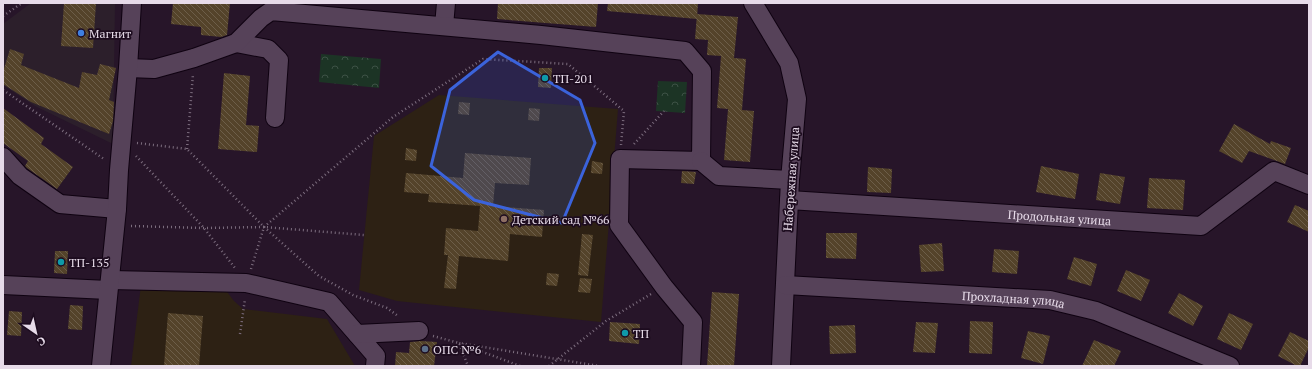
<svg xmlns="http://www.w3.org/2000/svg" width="1312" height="369" viewBox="0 0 1312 369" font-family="'PT Serif',serif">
<defs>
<pattern id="forest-crowns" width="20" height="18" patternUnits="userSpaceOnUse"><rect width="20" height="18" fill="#1c3425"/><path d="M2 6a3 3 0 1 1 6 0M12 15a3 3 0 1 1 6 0" fill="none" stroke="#3d5145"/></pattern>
<pattern id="building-back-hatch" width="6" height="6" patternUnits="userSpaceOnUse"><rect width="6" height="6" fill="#54432a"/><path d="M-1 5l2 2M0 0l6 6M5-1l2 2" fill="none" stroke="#6d5e49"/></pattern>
</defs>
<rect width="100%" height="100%" fill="#271529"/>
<polygon fill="#2c1f2b" points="31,3 115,3 113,144 35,106 3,85 3,24"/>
<g fill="#2d2114">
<polygon points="439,95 618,109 601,322 397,301 359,290 374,136"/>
<polygon points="141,285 225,289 234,301 243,309 327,319 355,366 131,366"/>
</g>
<g fill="url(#forest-crowns)">
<polygon points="321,54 381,59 379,88 319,82"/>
<polygon points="658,81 687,82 685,113 656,111"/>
</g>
<g fill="url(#building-back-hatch)">
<polygon points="64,3 96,3 93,48 61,46"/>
<polygon points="173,3 230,3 227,35 221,37 201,35 201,27 171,24"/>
<polygon points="498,3 598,3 596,27 497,19"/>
<polygon points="608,3 698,3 697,19 607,11"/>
<polygon points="697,14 738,17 734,58 746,59 742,110 754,111 750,162 724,160 728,109 717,108 721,56 707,55 708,40 695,39"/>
<polygon points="10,49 24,54 21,65 79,88 82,72 97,75 100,64 116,68 109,100 114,102 113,121 109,134 31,102 3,84 3,72"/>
<polygon points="539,68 552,68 551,88 538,87"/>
<polygon points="224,73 250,76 246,125 259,126 257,152 218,149"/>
<polygon points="459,102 470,103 469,115 458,114"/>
<polygon points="3,108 44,138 41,144 73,167 57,189 27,168 25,166 28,161 3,143"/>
<polygon points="529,108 540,109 539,121 528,120"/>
<polygon points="1234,124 1270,144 1271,141 1291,148 1285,164 1249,151 1242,163 1219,151"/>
<polygon points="406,148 417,150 416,161 405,160"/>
<polygon points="465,153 531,158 529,185 495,183 493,206 544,210 542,237 510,234 508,261 459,256 456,289 444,288 448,255 444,255 446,228 478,231 480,206 428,202 429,194 404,192 406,173 463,178"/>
<polygon points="592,161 603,163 602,174 591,173"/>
<polygon points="1041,166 1079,174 1075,199 1036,192"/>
<polygon points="868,167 892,169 891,193 867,192"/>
<polygon points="682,171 696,172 694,184 681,183"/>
<polygon points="1100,173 1125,177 1120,204 1096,200"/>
<polygon points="1149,178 1185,180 1183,210 1147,208"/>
<polygon points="1295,205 1309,211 1309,232 1287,222"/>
<polygon points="826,233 857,233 856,259 826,258"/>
<polygon points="582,234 593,235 588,276 578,275"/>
<polygon points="942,243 944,271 921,272 919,245"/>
<polygon points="994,249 1019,251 1017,274 992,272"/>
<polygon points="55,251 68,251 67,274 54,273"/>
<polygon points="1074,257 1097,264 1091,286 1067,279"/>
<polygon points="1126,270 1150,280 1141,301 1117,291"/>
<polygon points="547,273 559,274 557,286 546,285"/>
<polygon points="580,278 592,279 590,293 578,292"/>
<polygon points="712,292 739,294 734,366 707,366"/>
<polygon points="1179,293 1203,306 1193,326 1168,313"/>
<polygon points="70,305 83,306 82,330 68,329"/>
<polygon points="9,311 22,312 21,336 7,335"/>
<polygon points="168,313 203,316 199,366 164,366"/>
<polygon points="1229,313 1253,324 1241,350 1217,339"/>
<polygon points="970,321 993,322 992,354 969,353"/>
<polygon points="610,322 640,324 639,344 609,341"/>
<polygon points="916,322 938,323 935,353 913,352"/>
<polygon points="855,325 856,353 830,354 829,326"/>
<polygon points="1028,331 1050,336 1043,364 1021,358"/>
<polygon points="1290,332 1309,341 1309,347 1300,366 1297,366 1278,356"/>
<polygon points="1094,340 1121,351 1114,366 1082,366"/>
<polygon points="421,341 437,342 434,366 395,366 396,352 409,353 410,342"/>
</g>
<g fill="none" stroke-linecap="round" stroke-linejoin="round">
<defs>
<g id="minor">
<polyline points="753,3 789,63 797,99 790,180 781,366"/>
<polyline points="444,26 446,3"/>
<polyline points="236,43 268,49 279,60 275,118"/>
<polyline points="128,68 154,69 194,58 236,43 261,18 271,11 541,35 685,51 702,71 701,161 620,159 619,225 664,287 693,322 691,366"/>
<polyline points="3,157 20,176 60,204 117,209"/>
<polyline points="701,161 719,176 790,180"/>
<path id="s1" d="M 789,200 L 1201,226 L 1274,171 L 1309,185"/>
<polyline points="111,280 246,283 329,302 376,356 375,366"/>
<polyline points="3,285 108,290"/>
<path id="s2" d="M 785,285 L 1050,300 L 1096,311 L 1230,366"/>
<polyline points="357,334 419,331"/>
<polyline points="101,366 117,209 119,170 128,68 132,3"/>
</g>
</defs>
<use href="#minor" stroke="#0f0211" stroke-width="20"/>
<g stroke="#7d6e7f" stroke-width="2.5" stroke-dasharray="1 3" stroke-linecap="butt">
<polyline points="3,16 22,3"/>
<polyline points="3,90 104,159"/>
<polyline points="137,143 187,149 264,227 319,276 353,295 387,308 398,316"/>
<polyline points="634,144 664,111"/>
<polyline points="187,149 193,74"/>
<polyline points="136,156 204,228 235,268"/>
<polyline points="131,226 204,228 264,227 364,235"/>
<polyline points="251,269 264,227 393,117 483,59 568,64 624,111 621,145"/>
<polyline points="240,334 245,299"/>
<polyline points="433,336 459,343 468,366"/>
<polyline points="520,366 459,343 599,366"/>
<polyline points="549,366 606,321 651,294"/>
</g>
<use href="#minor" stroke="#564259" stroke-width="18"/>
</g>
<path fill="#3b63db" fill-opacity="0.2" stroke="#3b63db" stroke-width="3" stroke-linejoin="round" d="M 498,52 L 580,100 L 595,143 L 562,223 L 474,200 L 431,166 L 450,90 Z"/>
<circle fill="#3f7fe0" stroke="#1d0c1f" stroke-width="1.5" cx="81" cy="33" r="4"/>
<g fill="#0f9aa8" stroke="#1d0c1f" stroke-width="1.5">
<circle cx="545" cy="78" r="4"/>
<circle cx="61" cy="262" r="4"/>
<circle cx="625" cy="333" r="4"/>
</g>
<circle fill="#8d6e63" stroke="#1d0c1f" stroke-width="1.5" cx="504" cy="219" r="4"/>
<circle fill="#5c6f8a" stroke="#1d0c1f" stroke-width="1.5" cx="425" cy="349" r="4"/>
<g text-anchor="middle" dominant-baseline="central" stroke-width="3.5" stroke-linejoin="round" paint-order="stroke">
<g font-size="12" fill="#e7dbe9" stroke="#1d0c1f" text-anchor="start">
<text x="89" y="33">Магнит</text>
<text x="553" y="78">ТП-201</text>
<text x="512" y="219">Детский сад №66</text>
<text x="69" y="262">ТП-135</text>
<text x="633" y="333">ТП</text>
<text x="433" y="349">ОПС №6</text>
</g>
<g font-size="12" fill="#e7dbe9" stroke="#1d0c1f">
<text transform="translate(791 179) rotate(-86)">Набережная улица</text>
<text stroke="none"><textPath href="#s1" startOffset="271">Продольная улица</textPath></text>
<text stroke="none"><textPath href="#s2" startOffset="229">Прохладная улица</textPath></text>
</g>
</g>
<rect width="1312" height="369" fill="none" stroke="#e7dbe9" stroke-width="8"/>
<g transform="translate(36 333) rotate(146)" stroke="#1d0c1f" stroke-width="3" paint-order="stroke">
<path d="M0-3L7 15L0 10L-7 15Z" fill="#e7dbe9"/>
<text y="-6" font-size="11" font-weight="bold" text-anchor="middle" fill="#e7dbe9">С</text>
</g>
</svg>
